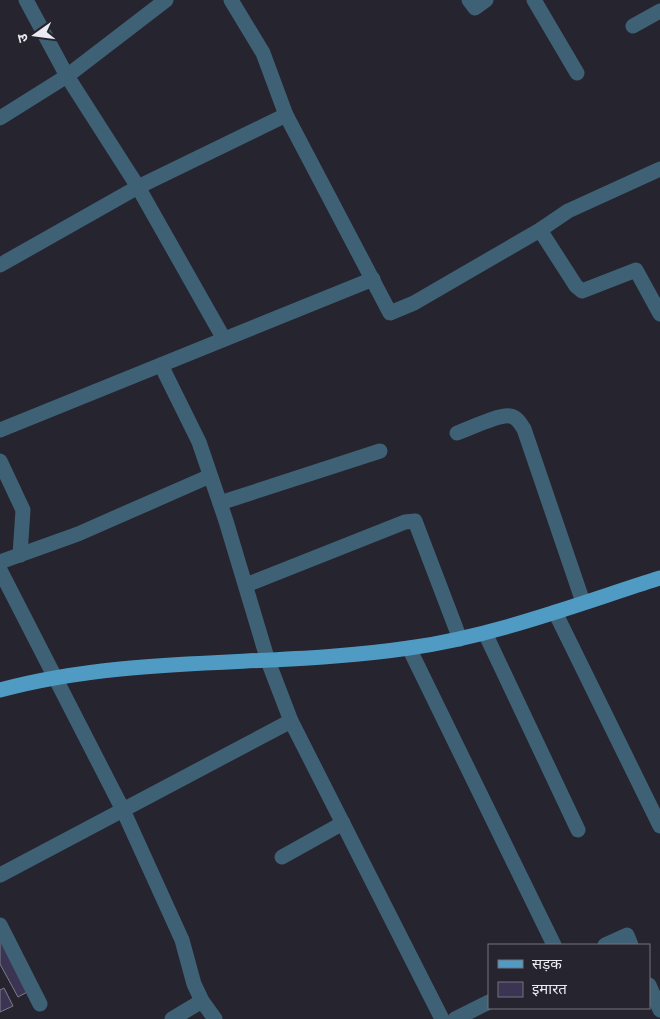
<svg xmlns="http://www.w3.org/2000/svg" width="660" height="1019" viewBox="0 0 660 1019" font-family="Ubuntu,'Noto Sans Devanagari',sans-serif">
<rect width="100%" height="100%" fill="#26242e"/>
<g fill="#3b3453" stroke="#7f7d88">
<polygon points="0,937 29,991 18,997 0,964"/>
<polygon points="4,988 13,1006 0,1012 0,990"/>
</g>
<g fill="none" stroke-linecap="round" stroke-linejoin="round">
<g stroke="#3f6175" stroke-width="15">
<polyline points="26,0 67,76 138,187 224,339"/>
<polyline points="231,0 263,53 286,115 390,313 414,303 540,230 576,286 582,291 636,270 660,314"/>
<polyline points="469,0 475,8 486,0"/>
<polyline points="534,0 577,73"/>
<polyline points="633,26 660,11"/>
<polyline points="0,118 67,76 166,0"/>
<polyline points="540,230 568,211 660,169"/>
<polyline points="0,265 138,187 286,115"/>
<polyline points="161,365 199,442 226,521 268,661 291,721 442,1019"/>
<polyline points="0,430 373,279"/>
<path d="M 457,433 C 469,429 499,414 510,416 C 517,417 520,423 524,429 L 583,602"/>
<polyline points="0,461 23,510 20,555"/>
<polyline points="220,503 380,451"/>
<polyline points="0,562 78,534 210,476"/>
<polyline points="0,570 123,810 182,940 194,984 202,1001 215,1019"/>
<polyline points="246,585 405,522 415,521 460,639"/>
<polyline points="555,612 660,826"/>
<polyline points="485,633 578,830"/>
<polyline points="409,648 554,945"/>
<polyline points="282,857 343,823"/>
<polyline points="0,875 291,721"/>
<polyline points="0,925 40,1004"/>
<polyline points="605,945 627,935 631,945"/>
<polyline points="649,985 660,1010"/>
<polyline points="172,1019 202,1001"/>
<polyline points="455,1019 489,1002"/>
</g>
<path stroke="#509bc4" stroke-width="15" d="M 0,690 C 133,654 274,668 409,648 C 495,636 578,604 660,578"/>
</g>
<rect x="488" y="944" width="162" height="65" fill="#26242e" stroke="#75737c"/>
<rect x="498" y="960" width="25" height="8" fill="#509bc4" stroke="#75737c"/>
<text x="532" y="969" font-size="15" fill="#ebeaf0">सड़क</text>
<rect x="498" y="982" width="25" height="15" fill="#3b3453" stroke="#75737c"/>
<text x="532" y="994" font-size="15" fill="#ebeaf0">इमारत</text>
<g transform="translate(35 35) rotate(256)" stroke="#26242e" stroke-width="4" paint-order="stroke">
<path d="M0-4L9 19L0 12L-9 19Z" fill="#ebeaf0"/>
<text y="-8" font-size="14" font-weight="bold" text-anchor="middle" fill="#ebeaf0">उ</text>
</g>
</svg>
